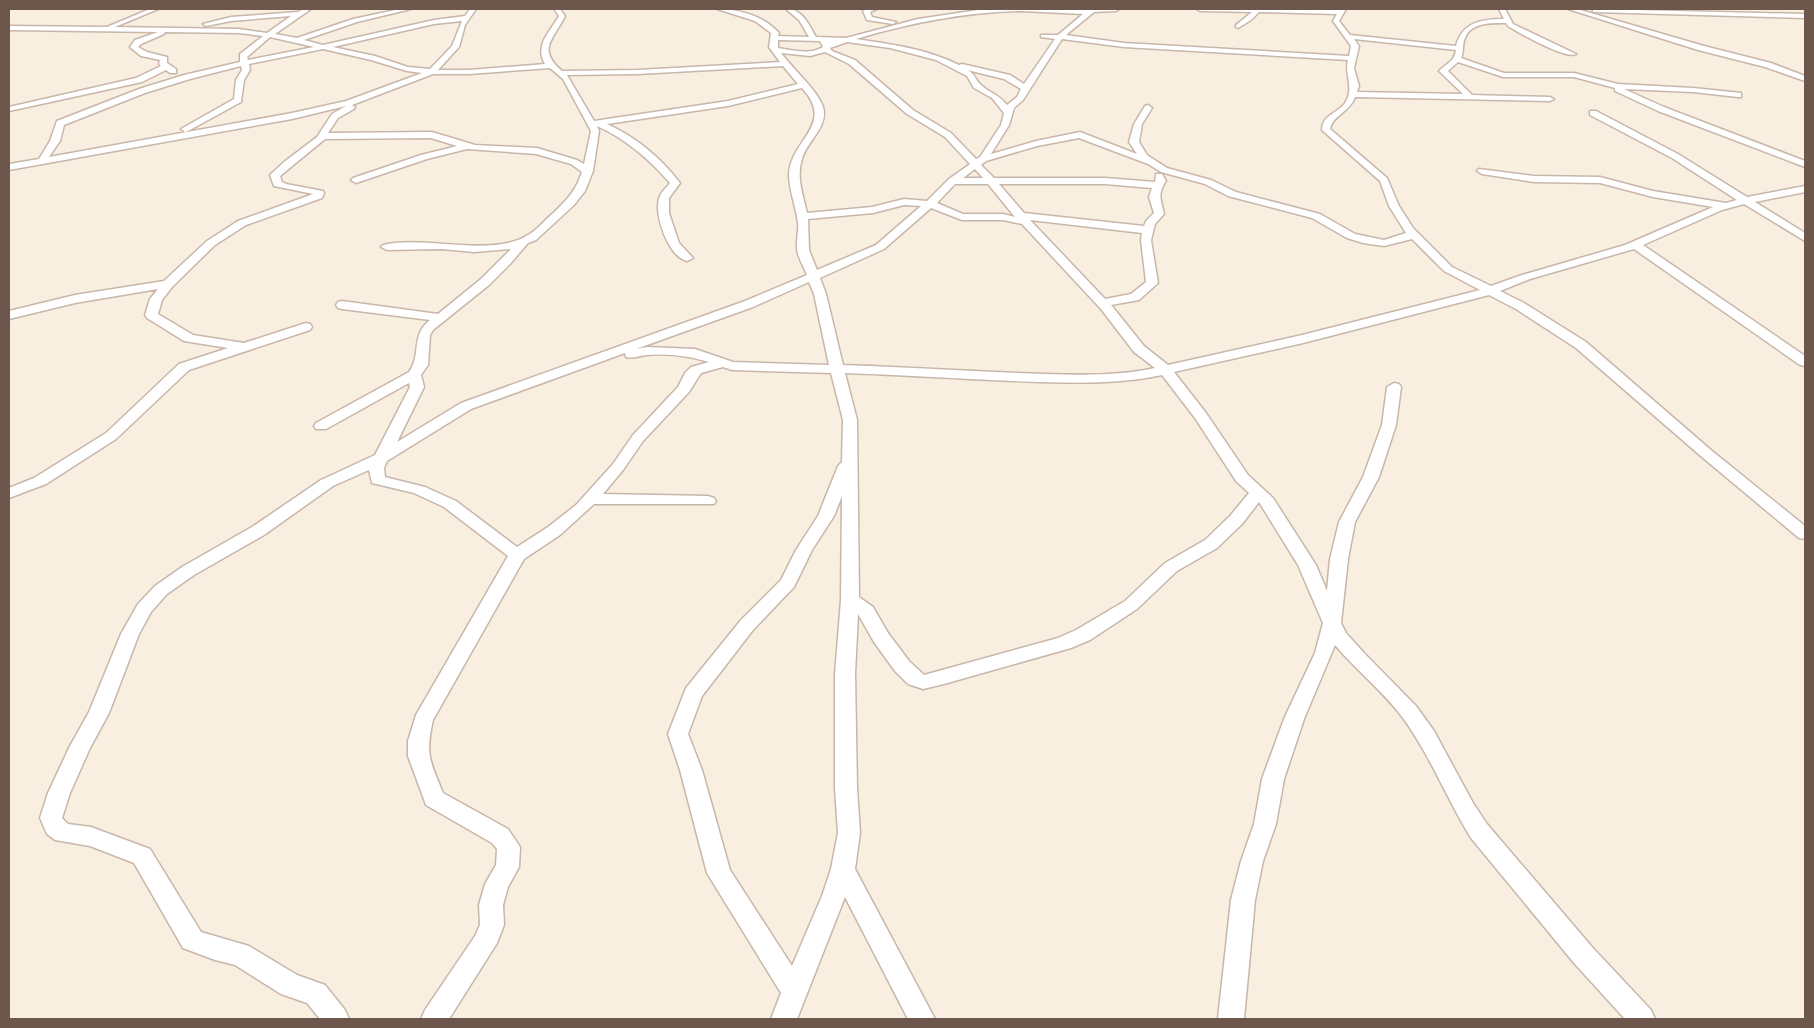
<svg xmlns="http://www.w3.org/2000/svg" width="1814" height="1028" viewBox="0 0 1814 1028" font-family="Barlow,sans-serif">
<rect width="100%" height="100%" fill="#f9efe1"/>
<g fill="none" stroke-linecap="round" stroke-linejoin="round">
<defs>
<g id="minor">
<path d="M 150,9 L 158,9 L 115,27 L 239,29 L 267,33 L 291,16 L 231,21 L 206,26 L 203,24 L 231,17 L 298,12 L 304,9 L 311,9 L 275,34 L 297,38 L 353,19 L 400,9 L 411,9 L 357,22 L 304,40 L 323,45 L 434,20 L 465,16 L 470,9 L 476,9 L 465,25 L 459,47 L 438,70 L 469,70 L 545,64 C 534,45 550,32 559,16 L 554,9 L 560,9 L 565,16 C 554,39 536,49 562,71 L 638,70 L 780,62 L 769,47 L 771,33 L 755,21 L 717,9 C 739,9 764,16 779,33 L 778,36 L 809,37 L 799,20 L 786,9 C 802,8 809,25 816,37 L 846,38 L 918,19 L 985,9 L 1119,9 L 1116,11 L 1094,12 L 1066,35 L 1124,43 L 1349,56 L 1351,46 L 1333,21 L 1337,14 L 1259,12 L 1251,20 L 1238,28 L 1236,27 L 1236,25 L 1252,12 L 1200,11 L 1197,9 L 1346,9 L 1339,21 L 1350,35 L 1456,46 C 1462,22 1482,19 1504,19 L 1499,9 L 1505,9 L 1513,24 L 1576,54 C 1567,60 1519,33 1508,26 L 1506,23 C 1492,23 1471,22 1465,38 C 1462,44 1464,52 1461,58 L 1504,73 L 1574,73 L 1618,84 L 1693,88 L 1741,93 L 1741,97 L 1738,97 L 1693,92 L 1624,89 L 1664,107 L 1805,161 L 1805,167 L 1658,111 L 1615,91 L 1615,88 L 1574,77 L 1503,77 L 1458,62 L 1448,71 L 1472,95 L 1550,97 L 1554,99 L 1550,101 L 1355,97 C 1350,112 1332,116 1330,129 L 1387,178 L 1399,206 L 1413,228 L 1452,267 L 1491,286 L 1522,275 L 1625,245 L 1713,207 L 1653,197 L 1600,183 L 1534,182 L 1482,174 L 1477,171 L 1479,169 L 1534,176 L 1600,177 L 1653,191 L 1726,203 L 1737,200 L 1672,158 L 1590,115 L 1590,111 L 1596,111 L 1678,154 L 1747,197 L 1805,186 L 1805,192 L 1755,202 L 1805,233 L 1805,241 L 1744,204 L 1722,210 L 1643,245 L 1805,356 L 1805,366 L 1800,365 L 1634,249 L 1530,279 L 1500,291 L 1524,303 L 1586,342 L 1712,451 L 1805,526 L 1805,539 L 1799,538 L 1702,457 L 1576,348 L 1516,309 L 1489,295 L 1303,343 L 1174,372 L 1206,413 L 1248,475 L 1273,498 L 1316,565 L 1327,591 L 1330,559 L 1339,522 L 1363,477 L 1382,425 L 1387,387 L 1394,383 L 1399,384 L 1401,387 L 1396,425 L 1379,477 L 1355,522 L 1348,559 L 1341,623 L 1346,633 L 1364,653 L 1416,706 L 1434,731 L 1473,803 L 1487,824 L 1592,947 L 1651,1010 L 1655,1019 L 1625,1019 L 1574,963 L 1471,838 C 1447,799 1430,755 1403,718 C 1385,693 1356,670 1335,645 L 1304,719 L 1284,779 L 1276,824 L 1263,861 L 1255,900 L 1244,1019 L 1218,1019 L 1231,900 L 1241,861 L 1254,824 L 1262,779 L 1284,719 L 1315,653 L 1323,623 L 1298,565 L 1259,502 L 1242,524 L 1217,548 L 1177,571 L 1137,609 L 1090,640 L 1071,648 L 944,684 L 923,689 L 908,684 L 895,671 L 874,642 L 858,614 L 855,674 L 857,788 L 860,833 L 855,869 L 935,1019 L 908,1019 L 845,897 L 797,1019 L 771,1019 L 781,993 L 707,873 L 680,770 L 668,734 L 686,688 L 741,620 L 781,580 L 796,550 L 818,516 L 838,466 L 842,462 L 843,420 L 831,373 L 732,370 L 723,367 L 701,373 L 689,392 L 643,441 L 623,470 L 603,494 L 708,496 L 714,498 L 716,501 L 714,504 L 594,504 L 560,535 L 524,559 L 433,720 C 425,755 430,761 443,793 L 508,829 L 520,847 L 519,867 L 508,887 L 503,905 L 504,925 L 497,943 L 449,1019 L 421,1019 L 425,1010 L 475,936 L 480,925 L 479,905 L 485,884 L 496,865 L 497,849 L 492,843 L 426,805 L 408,756 L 408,741 L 416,715 L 508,556 L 444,507 L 414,493 L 372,483 L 369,470 L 333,486 L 264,535 L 194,575 L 167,594 L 151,612 L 139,634 L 109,713 L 90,748 L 70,793 L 62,818 L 68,824 L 91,827 L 150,849 L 201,932 L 249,946 L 297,975 L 325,985 L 345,1010 L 349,1019 L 320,1019 L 307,1003 L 281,994 L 235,965 L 215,960 L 183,948 L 134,863 L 90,846 L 55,840 L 47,834 L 40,818 L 48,793 L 70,746 L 89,712 L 121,634 L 138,604 L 155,586 L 182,567 L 252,527 L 321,480 L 375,455 L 410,387 L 409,383 L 326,429 L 316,429 L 314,426 L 316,423 L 409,372 C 422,354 410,336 430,320 L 342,309 L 338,308 L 336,305 L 338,302 L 342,301 L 438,314 L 481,279 L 511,249 L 474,252 L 442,249 L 387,250 L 381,247 L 383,245 C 424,235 493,258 528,235 C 537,230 544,221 551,215 C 566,201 576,191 582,172 L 571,164 L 536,154 L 467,149 L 427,159 L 356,183 L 351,180 L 353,178 L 421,155 L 457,146 L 431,138 L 325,139 L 280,176 L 282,182 L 286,184 L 323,191 L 324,193 L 322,198 L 246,225 L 215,245 L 172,287 L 162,300 L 158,314 L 193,335 L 244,343 L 306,323 L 310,324 L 312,327 L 310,330 L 189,370 L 116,439 L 46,484 L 9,498 L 9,488 L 34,478 L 106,433 L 179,364 L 228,348 L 184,341 L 147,318 L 145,315 L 150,299 L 158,289 L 75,303 L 9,319 L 9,311 L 75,295 L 164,281 L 207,241 L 238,221 L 313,194 L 274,186 L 270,175 L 284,162 L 317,137 L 332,114 L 346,106 L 292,119 L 9,170 L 9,164 L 39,159 L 50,141 L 57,121 L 139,89 L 184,75 L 240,62 L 240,54 L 263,36 L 239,33 L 165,32 L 164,34 L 141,44 L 138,47 L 147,52 L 167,57 L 167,63 L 176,69 L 176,73 L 170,73 L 166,70 L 142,82 L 9,111 L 9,107 L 136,78 L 161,66 L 159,64 L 160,60 L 141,56 L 130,47 L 135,40 L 158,32 L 9,30 L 9,26 L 107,27 ZM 1022,11 L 1083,14 L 1058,35 L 1041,35 L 1041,37 L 1055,39 L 1024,84 L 1010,75 L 962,64 L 959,65 C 927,49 891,44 856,39 C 910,23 965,12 1022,11 ZM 462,21 L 452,46 L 430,69 L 408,67 L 375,56 L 333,47 L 434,24 ZM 270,37 L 314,47 L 248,60 L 247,57 ZM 1062,39 L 1124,47 L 1348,60 C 1344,75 1355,88 1345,103 C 1338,113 1322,115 1322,130 L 1380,181 L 1389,206 L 1406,233 L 1384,240 L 1355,234 L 1320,214 L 1236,192 L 1211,180 L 1167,168 L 1147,155 L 1139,142 L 1142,124 L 1152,108 L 1148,105 L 1145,106 L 1134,124 L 1129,142 L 1137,154 L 1080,132 L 1036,141 L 991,154 L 1009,125 L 1014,108 L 1023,100 ZM 1354,39 L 1456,50 C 1455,61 1446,64 1439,71 L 1463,94 L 1357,92 L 1359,86 L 1354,68 L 1359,46 ZM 778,40 L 820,41 L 823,47 C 810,55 792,50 778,48 ZM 847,42 L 890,48 L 936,60 L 967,76 L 974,88 L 992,98 L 1004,113 L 1001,125 L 980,157 L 976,159 L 951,133 L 913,110 L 855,60 L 832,51 L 830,48 ZM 323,49 L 371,60 L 407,71 L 422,73 L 346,101 L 292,113 L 49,157 L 60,141 L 64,125 L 145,93 L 190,79 L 241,66 L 242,70 L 236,80 L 234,99 L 181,129 L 185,132 L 188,131 L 241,102 L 244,80 L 250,70 L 249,64 ZM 825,52 L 849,64 L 907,114 L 945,137 L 970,164 L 949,179 L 927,201 L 904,199 L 872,207 L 807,213 C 803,195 796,177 802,159 C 806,142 829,127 823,107 C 818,91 793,69 781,53 L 810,56 ZM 783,66 L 798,84 L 728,101 L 594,121 L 567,75 L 638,74 ZM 550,68 L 563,79 L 591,131 L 584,164 L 577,160 L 537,148 L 475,145 L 432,132 L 328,133 L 338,118 L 354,109 L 355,107 L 352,105 L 433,74 L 469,74 ZM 967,70 L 1004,79 L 1021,89 L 1017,97 L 1007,105 C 997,93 991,94 981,85 C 975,80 975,73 967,70 ZM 802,88 C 837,126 788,140 789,177 C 790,192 796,208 798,223 C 799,231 796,241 797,249 C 798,258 804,267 807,275 L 745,301 L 461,403 L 397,442 L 424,387 L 421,375 L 428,365 L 430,335 L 433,330 L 489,285 L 510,264 L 528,243 L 536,240 L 574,205 L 585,191 L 593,171 L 599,131 L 597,126 C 626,139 649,159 670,183 C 666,189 660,192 659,199 C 654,216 669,257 687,261 L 693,258 L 679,243 L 669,213 L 669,198 L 680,183 C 661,158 636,137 607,124 L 728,106 ZM 1079,138 L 1148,164 L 1161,172 L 1205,184 L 1228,196 L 1312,218 L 1347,238 L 1363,243 L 1384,246 L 1412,239 L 1444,271 L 1480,290 L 1302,335 L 1168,365 L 1144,346 L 1111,305 L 1139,300 L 1158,283 L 1151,240 L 1155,224 L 1164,214 C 1161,200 1157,194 1166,181 L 1162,174 L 1156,174 L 1155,182 L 1105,178 L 994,178 L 981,165 L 986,161 L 1037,146 ZM 975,169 L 983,178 L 963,178 ZM 955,184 L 988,184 L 1015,217 L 1003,214 L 963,214 L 937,203 ZM 999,184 L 1105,184 L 1152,188 L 1149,197 L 1154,213 L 1146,221 L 1144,226 L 1024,213 ZM 904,205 L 921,206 L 876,245 L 817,270 L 809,250 L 808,219 L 873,213 ZM 931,208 L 962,220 L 1003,220 L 1022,224 L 1101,309 L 1134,352 L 1155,368 C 1119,376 1081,375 1044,374 C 977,372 910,367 843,365 L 826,294 L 820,278 L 884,249 ZM 1030,220 L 1142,233 L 1141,240 L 1146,282 L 1131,294 L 1105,299 ZM 809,282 L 814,294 L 829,365 L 733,362 L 695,349 L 647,347 L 636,349 L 753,307 ZM 625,353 L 626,357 C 633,359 639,356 646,355 C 667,353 690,356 709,362 L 691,367 L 685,373 L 678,387 L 633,435 L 613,464 L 576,505 L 548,527 L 517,547 L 456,501 L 425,487 L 385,477 L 384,468 L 387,461 L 471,409 ZM 845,373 C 910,375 975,380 1040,382 C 1081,383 1122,384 1162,375 L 1195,418 L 1236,481 L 1249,493 L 1230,516 L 1205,540 L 1165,563 L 1125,601 L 1076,630 L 1058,638 L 924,675 L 909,661 L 888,633 L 873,607 L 859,597 L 857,420 ZM 842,496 L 841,600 L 835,674 L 835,788 L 838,833 L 831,869 L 822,896 L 792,966 L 730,870 L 702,770 L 688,734 L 702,696 L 753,630 L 794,587 L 812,550 L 834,516 Z"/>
<polygon points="867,9 877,9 870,12 872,17 896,22 893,24 867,20 863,11"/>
<polygon points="1568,9 1577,9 1704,46 1771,63 1805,76 1805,81 1765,67 1698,50"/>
<polygon points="1595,9 1805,14 1805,18 1593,12 1593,10"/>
</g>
</defs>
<use href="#minor" stroke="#c8b6aa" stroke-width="3"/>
<use href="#minor" fill="#fff" fill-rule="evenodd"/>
</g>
<rect width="1814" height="1028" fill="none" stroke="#6d564b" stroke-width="20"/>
</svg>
